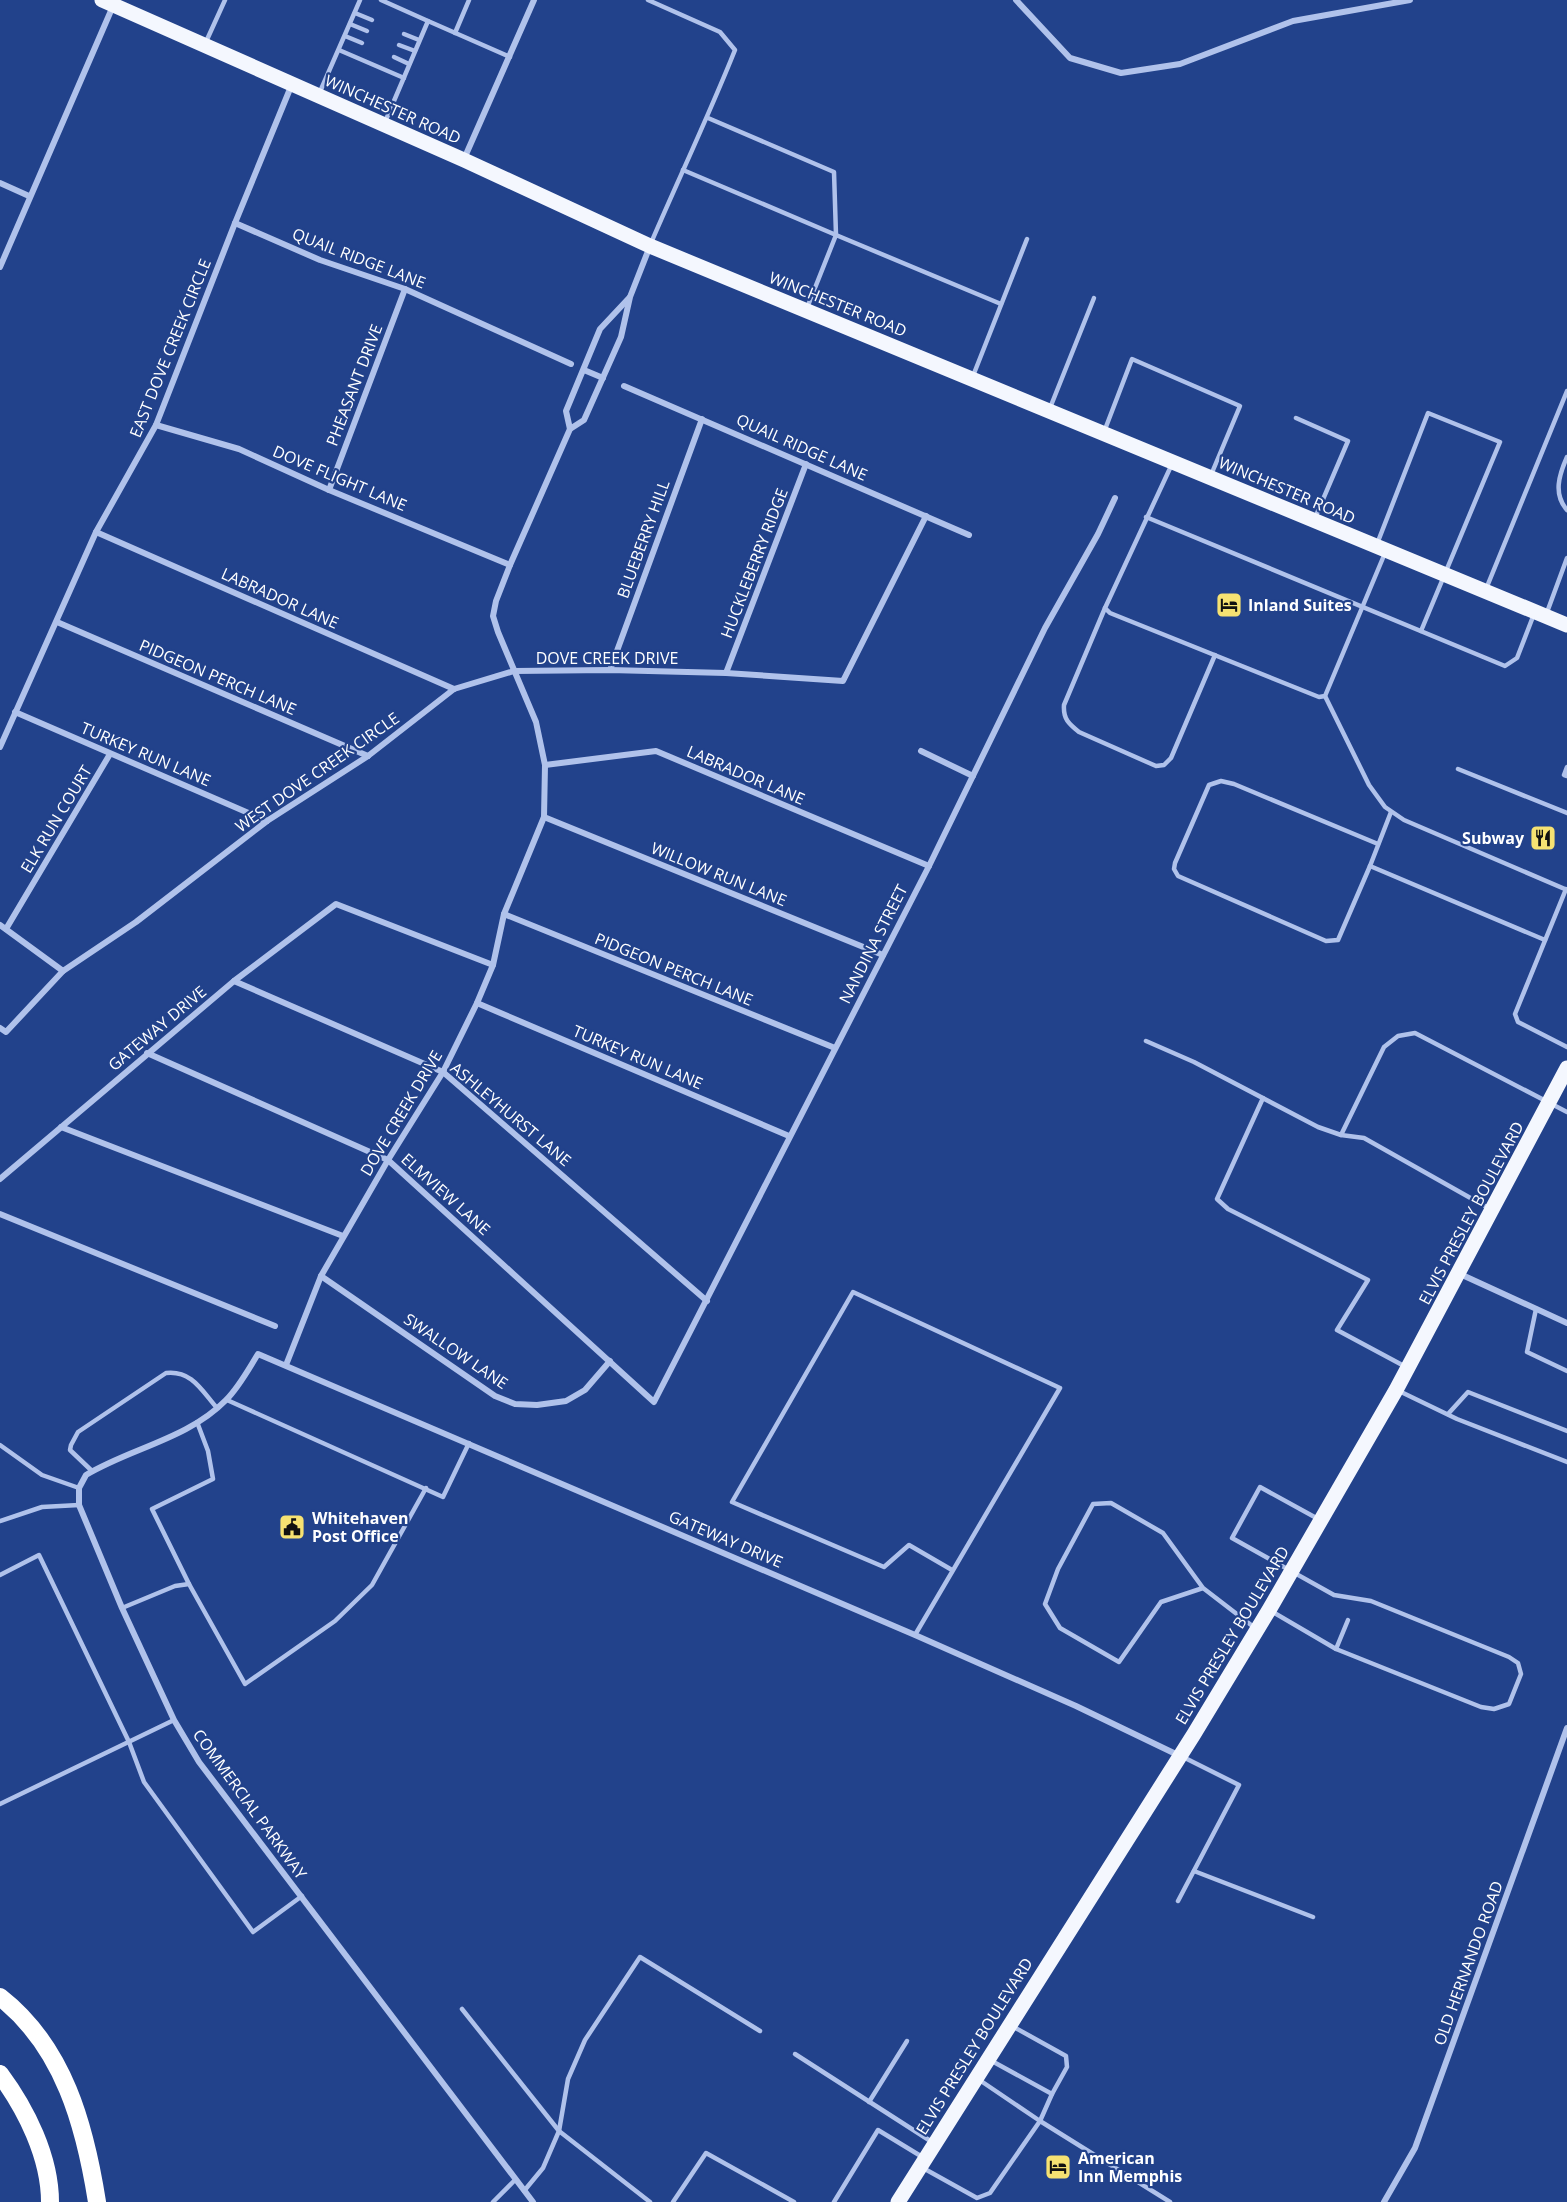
<svg xmlns="http://www.w3.org/2000/svg" width="1567" height="2202" viewBox="0 0 1567 2202" font-family="'Open Sans',sans-serif">
<rect width="100%" height="100%" fill="#22428b"/>
<g fill="none" stroke-linecap="round" stroke-linejoin="round">
<g stroke="#b0c2eb" stroke-width="4.5">
<polyline points="381,0 428,21 385,122"/>
<path d="M 648,0 L 720,32 L 735,50 C 709,115 679,178 651,243"/>
<polyline points="355,13 372,20"/>
<polyline points="428,21 510,57"/>
<polyline points="350,24 367,31"/>
<polyline points="455,33 469,0"/>
<polyline points="404,34 419,40"/>
<polyline points="345,36 362,43"/>
<polyline points="205,44 225,0"/>
<polyline points="399,45 415,51"/>
<polyline points="339,50 404,78"/>
<polyline points="394,57 409,64"/>
<polyline points="319,94 360,0"/>
<polyline points="683,170 836,235 834,172 708,118"/>
<polyline points="807,308 836,235 1001,304"/>
<polyline points="973,376 1027,239"/>
<polyline points="1050,408 1094,298"/>
<polyline points="1296,418 1348,441 1315,518"/>
<polyline points="1104,432 1132,359 1240,406 1211,475"/>
<path d="M 1567,457 C 1559,475 1553,494 1567,510"/>
<polyline points="1172,464 1105,608 1110,613 1319,697 1325,696 1385,553"/>
<polyline points="1146,517 1505,666 1517,658 1534,614"/>
<polyline points="1377,544 1428,413 1500,442 1421,631"/>
<polyline points="1486,589 1567,391"/>
<path d="M 1105,608 L 1064,705 C 1063,719 1069,724 1079,732 L 1156,766 L 1164,765 L 1171,758 L 1215,655"/>
<polyline points="1546,615 1567,558"/>
<polyline points="1325,696 1369,785 1385,807 1404,820 1567,890"/>
<polyline points="1567,767 1564,775 1567,776"/>
<polyline points="1458,769 1567,813"/>
<polyline points="1391,812 1370,866 1545,940"/>
<polyline points="1370,866 1338,940 1326,941 1178,876 1174,869 1175,863 1209,785 1221,781 1234,784 1378,844"/>
<polyline points="1566,889 1515,1014 1518,1022 1567,1047"/>
<polyline points="1146,1041 1194,1062 1318,1127 1341,1135 1364,1138 1490,1209"/>
<polyline points="1263,1098 1217,1199 1228,1209 1368,1280 1337,1330 1406,1367"/>
<polyline points="1341,1135 1384,1047 1398,1036 1415,1033 1567,1112"/>
<polyline points="1536,1309 1527,1352 1567,1371"/>
<polyline points="1399,1391 1457,1419 1567,1462"/>
<polyline points="227,1400 443,1497 469,1443"/>
<polyline points="1448,1414 1468,1392 1567,1431"/>
<polyline points="0,1445 42,1475 79,1488"/>
<path d="M 92,1471 L 70,1450 L 71,1445 L 78,1432 L 166,1373 C 192,1370 202,1391 217,1408"/>
<polyline points="0,1521 42,1507 79,1505"/>
<polyline points="0,1575 39,1555 129,1742 144,1782 253,1932 302,1896"/>
<polyline points="189,1584 152,1509 213,1479 208,1451 197,1422"/>
<polyline points="1203,1588 1163,1533 1111,1503 1093,1504 1058,1569 1045,1604 1060,1628 1119,1662 1161,1602 1203,1588 1255,1628"/>
<polyline points="122,1608 175,1586 189,1584 245,1684 335,1621 372,1585 426,1488"/>
<polyline points="1271,1611 1336,1649 1481,1707 1494,1709 1509,1704 1521,1674 1518,1663 1509,1657 1371,1601 1334,1595 1232,1538 1260,1487 1320,1520"/>
<polyline points="915,1635 1060,1388 853,1292 732,1502 884,1567 909,1545 952,1570"/>
<polyline points="1336,1649 1348,1620"/>
<polyline points="0,1804 174,1720"/>
<polyline points="1194,1871 1313,1917"/>
<polyline points="1178,1901 1239,1785 1183,1757"/>
<polyline points="462,2009 559,2131 650,2202"/>
<polyline points="795,2054 932,2142"/>
<polyline points="990,2060 1052,2094 1067,2067 1066,2056 1012,2026"/>
<polyline points="978,2079 1040,2121 1170,2202"/>
<polyline points="869,2102 907,2041"/>
<polyline points="923,2168 977,2198 990,2193 1040,2121 1052,2094"/>
<polyline points="524,2191 543,2168 559,2131 568,2079 585,2040 640,1957 760,2031"/>
<polyline points="493,2202 515,2180"/>
<polyline points="673,2202 706,2153 794,2202"/>
<polyline points="834,2202 878,2130 924,2158"/>
</g>
<g stroke="#b0c2eb" stroke-width="6">
<polyline points="1016,0 1070,58 1121,73 1180,64 1293,21 1410,0"/>
<polyline points="464,159 534,0"/>
<polyline points="0,183 29,196"/>
<polyline points="235,223 320,260 405,289 571,364"/>
<polyline points="0,267 113,6"/>
<polyline points="584,370 603,378"/>
<polyline points="624,386 969,535"/>
<polyline points="156,425 239,449 329,490 510,565"/>
<polyline points="570,429 566,411 600,329 629,298"/>
<polyline points="329,490 405,289"/>
<polyline points="96,532 454,689"/>
<polyline points="57,622 368,756"/>
<polyline points="610,670 702,419"/>
<polyline points="726,673 806,464"/>
<polyline points="15,712 267,821"/>
<polyline points="0,747 96,532 156,425 235,223 292,84"/>
<polyline points="921,751 973,776"/>
<polyline points="545,765 656,751 929,866"/>
<polyline points="544,817 883,955"/>
<polyline points="504,914 835,1048"/>
<polyline points="0,925 63,971"/>
<polyline points="6,929 110,754"/>
<polyline points="234,981 443,1072 707,1301"/>
<polyline points="477,1003 789,1136"/>
<polyline points="0,1028 6,1032 63,971 136,922 267,821 368,756 454,689 514,671 610,670 726,673 843,681 926,516"/>
<polyline points="147,1053 388,1160 654,1402 929,866 1045,628 1098,534 1115,498"/>
<polyline points="61,1127 343,1236"/>
<polyline points="0,1179 234,981 336,904 493,965"/>
<polyline points="0,1214 275,1326"/>
<polyline points="1460,1274 1567,1323"/>
<polyline points="321,1276 495,1396 515,1404 537,1405 566,1401 585,1390 610,1361"/>
<polyline points="286,1365 321,1276 388,1160 443,1072 477,1003 493,965 504,914 544,817 545,765 536,722 498,632 493,616 496,601 510,565 570,429 584,420 621,337 630,297 650,246"/>
<path d="M 533,2202 L 199,1762 L 174,1720 L 122,1608 L 79,1505 L 79,1488 L 86,1475 C 131,1448 188,1439 226,1400 C 239,1387 248,1370 258,1354 L 915,1635 L 1076,1706 L 1180,1756"/>
<polyline points="1384,2202 1415,2148 1567,1728"/>
</g>
<g stroke="#f4f7fe" stroke-width="15">
<polyline points="102,0 464,160 650,246 1567,625"/>
<polyline points="898,2202 1194,1734 1269,1610 1396,1390 1567,1068"/>
</g>
<g stroke="#fff" stroke-width="18">
<path d="M 0,1997 C 64,2047 85,2126 97,2202"/>
<path d="M 0,2074 C 26,2109 50,2157 50,2202"/>
</g>
</g>
<defs>
<symbol id="hotel-square" viewBox="-11 -11 22 22"><rect x="-9" y="-9" width="18" height="18" rx="4" fill="#f6e272" stroke="#22428b"/><path d="M-6-4.5h1.5V1H6V5H4.5V3h-9V5H-6ZM-4 0a1.8 1.8 0 1 1 3.6 0ZM.5 0V-2.5h3Q6-2.5 6 0Z" fill="#111"/></symbol>
<symbol id="restaurant-square" viewBox="-11 -11 22 22"><rect x="-9" y="-9" width="18" height="18" rx="4" fill="#f6e272" stroke="#22428b"/><path d="M-5-6h1v4h1v-4h1v4h1v-4h1v5L-1.5 .5V6h-2V.5L-5-1ZM5-6V6H3V1.5H1.5Q1.5-4 5-6Z" fill="#111"/></symbol>
<symbol id="civic-square" viewBox="-11 -11 22 22"><rect x="-9" y="-9" width="18" height="18" rx="4" fill="#f6e272" stroke="#22428b"/><path d="M-.6-6.5H3V-4.5H.6V-3L4-1V1h2V6H-6V1h2V-1L-.6-3ZM-1.2 2.5V6h2.4V2.5Z" fill="#111"/></symbol>
</defs>
<g fill-rule="evenodd">
<use href="#hotel-square" x="1214" y="590" width="30" height="30"/>
<use href="#restaurant-square" x="1528" y="823" width="30" height="30"/>
<use href="#civic-square" x="277" y="1512" width="30" height="30"/>
<use href="#hotel-square" x="1043" y="2152" width="30" height="30"/>
</g>
<g text-anchor="middle" dominant-baseline="central" stroke-width="4.5" stroke-linejoin="round" paint-order="stroke">
<g font-size="16" fill="#fff" stroke="#22428b">
<text transform="translate(393 109) rotate(24)">WINCHESTER ROAD</text>
<text transform="translate(359 258) rotate(21)">QUAIL RIDGE LANE</text>
<text transform="translate(838 304) rotate(22)">WINCHESTER ROAD</text>
<text transform="translate(170 348) rotate(-68)">EAST DOVE CREEK CIRCLE</text>
<text transform="translate(354 385) rotate(-69)">PHEASANT DRIVE</text>
<text transform="translate(802 447) rotate(24)">QUAIL RIDGE LANE</text>
<text transform="translate(340 478) rotate(23)">DOVE FLIGHT LANE</text>
<text transform="translate(1287 490) rotate(23)">WINCHESTER ROAD</text>
<text transform="translate(643 539) rotate(-70)">BLUEBERRY HILL</text>
<text transform="translate(754 563) rotate(-69)">HUCKLEBERRY RIDGE</text>
<text transform="translate(280 598) rotate(24)">LABRADOR LANE</text>
<text x="607" y="658">DOVE CREEK DRIVE</text>
<text transform="translate(218 677) rotate(23)">PIDGEON PERCH LANE</text>
<text transform="translate(146 754) rotate(23)">TURKEY RUN LANE</text>
<text transform="translate(317 772) rotate(-35)">WEST DOVE CREEK CIRCLE</text>
<text transform="translate(746 775) rotate(23)">LABRADOR LANE</text>
<text transform="translate(56 819) rotate(-59)">ELK RUN COURT</text>
<text transform="translate(719 874) rotate(22)">WILLOW RUN LANE</text>
<text transform="translate(873 944) rotate(-63)">NANDINA STREET</text>
<text transform="translate(674 969) rotate(22)">PIDGEON PERCH LANE</text>
<text transform="translate(157 1028) rotate(-40)">GATEWAY DRIVE</text>
<text transform="translate(638 1057) rotate(23)">TURKEY RUN LANE</text>
<text transform="translate(401 1113) rotate(-59)">DOVE CREEK DRIVE</text>
<text transform="translate(511 1114) rotate(40)">ASHLEYHURST LANE</text>
<text transform="translate(446 1194) rotate(42)">ELMVIEW LANE</text>
<text transform="translate(1471 1213) rotate(-62)">ELVIS PRESLEY BOULEVARD</text>
<text transform="translate(456 1351) rotate(34)">SWALLOW LANE</text>
<text transform="translate(726 1539) rotate(23)">GATEWAY DRIVE</text>
<text transform="translate(1232 1635) rotate(-59)">ELVIS PRESLEY BOULEVARD</text>
<text transform="translate(250 1804) rotate(54)">COMMERCIAL PARKWAY</text>
<text transform="translate(1468 1963) rotate(-70)">OLD HERNANDO ROAD</text>
<text transform="translate(974 2046) rotate(-58)">ELVIS PRESLEY BOULEVARD</text>
</g>
<g font-size="16" font-weight="bold" fill="#fff" stroke="#22428b" text-anchor="start">
<text x="1248" y="605">Inland Suites</text>
<text x="1524" y="838" text-anchor="end">Subway</text>
<text x="312" y="1518">Whitehaven<tspan x="312" dy="18">Post Office</tspan></text>
<text x="1078" y="2158">American<tspan x="1078" dy="18">Inn Memphis</tspan></text>
</g>
</g>
</svg>
